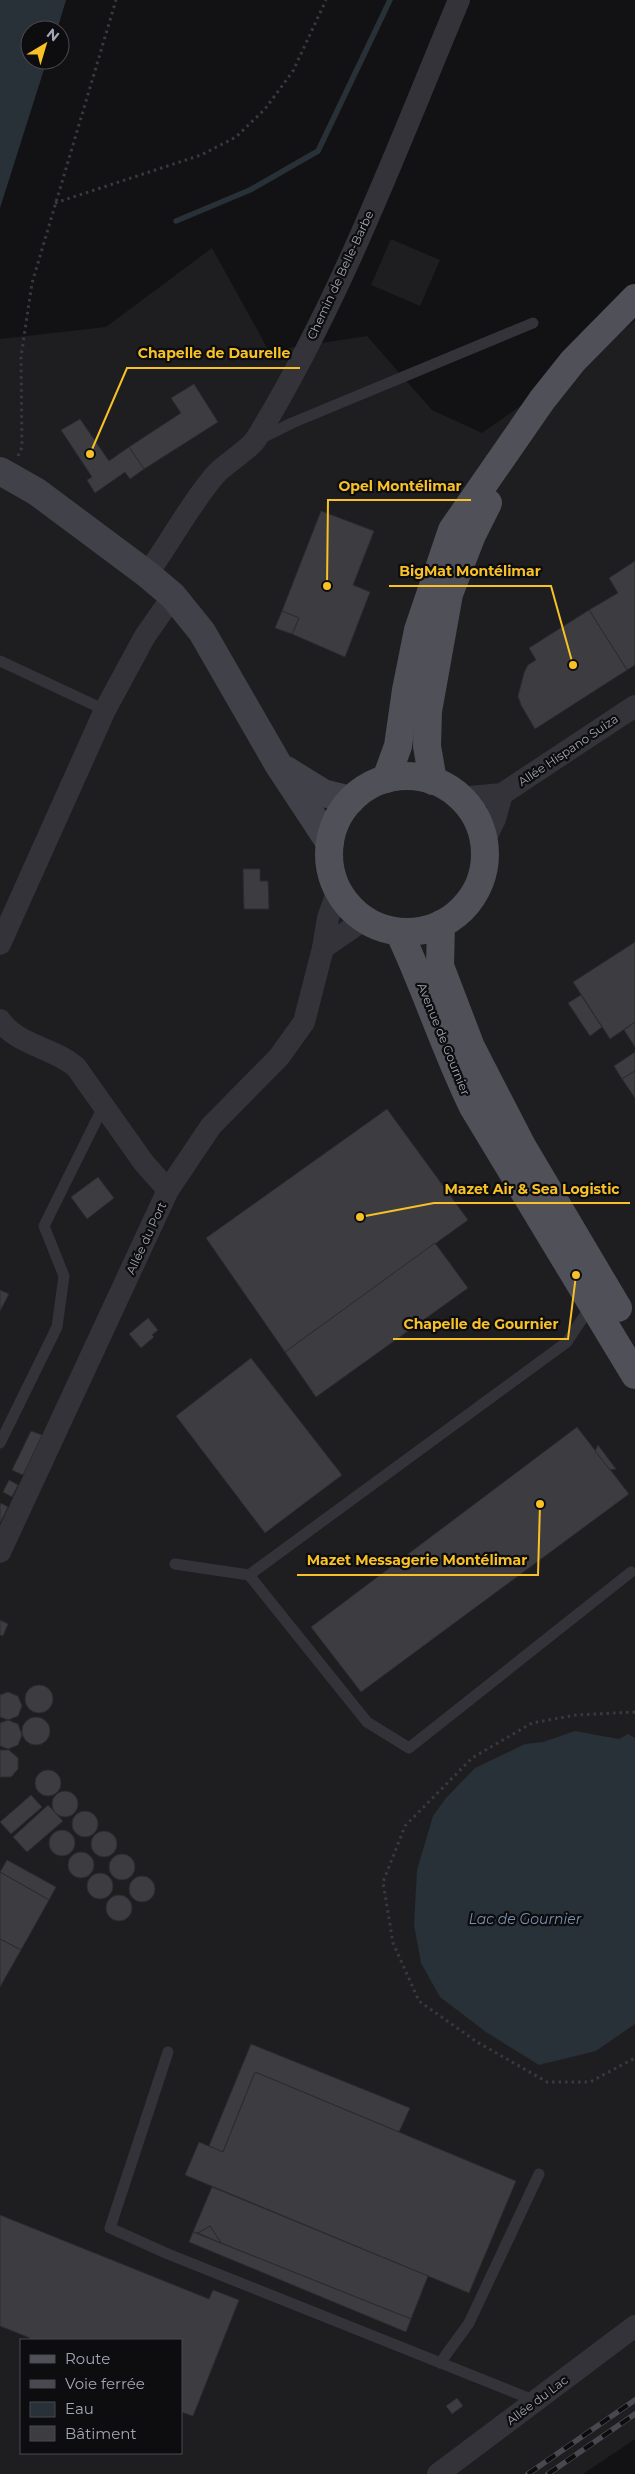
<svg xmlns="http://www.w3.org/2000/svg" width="635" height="2474" viewBox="0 0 635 2474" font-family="Montserrat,sans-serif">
<rect width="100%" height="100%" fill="#121214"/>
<g fill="#1e1e21" fill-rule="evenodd">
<polygon points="391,239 440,260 420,306 371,285"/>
<path d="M 212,248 L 269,351 L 367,336 L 432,410 L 482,433 L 608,344 L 635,320 L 635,2439 L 583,2474 L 0,2474 L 0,339 L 106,327 ZM 21,2340 L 181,2340 L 181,2453 L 21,2453 Z"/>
</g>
<g fill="#283038">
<polygon points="0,0 66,0 57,30 30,30 30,60 47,60 0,208"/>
<polygon points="575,1731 619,1739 628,1734 635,1738 635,2024 596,2051 539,2065 486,2032 440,1997 421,1963 414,1925 417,1870 433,1816 446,1798 475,1768 525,1744 543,1742"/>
</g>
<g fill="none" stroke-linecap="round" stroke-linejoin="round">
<polyline stroke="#283038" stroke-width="5.5" points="176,221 250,190 318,151 390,0"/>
</g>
<g fill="#3c3c41" stroke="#2c2c30">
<polygon points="194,384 218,422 144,469 129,447 181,413 171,398"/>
<polygon points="80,419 109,461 129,447 144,469 130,479 125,472 95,493 87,480 92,477 61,430"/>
<polygon points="321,511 374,531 353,585 370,592 345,657 292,634 299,618 282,611"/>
<polygon points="635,561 635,665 627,670 589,610 618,593 609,578"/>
<polygon points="589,610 627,670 535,729 521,705 518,696 524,673 528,665 536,660 529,648"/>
<polygon points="282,611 299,618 292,634 275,628"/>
<polygon points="243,869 260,869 260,881 268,881 269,909 244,909"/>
<polygon points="635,942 635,1022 610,1039 573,982"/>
<polygon points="581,995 602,1027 590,1036 568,1003"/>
<polygon points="635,1022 635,1047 624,1030"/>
<polygon points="635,1052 635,1071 622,1079 614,1066"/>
<polygon points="635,1071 635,1098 622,1079"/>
<polygon points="387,1109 468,1220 285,1352 206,1238"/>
<polygon points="98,1177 114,1198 87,1219 71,1197"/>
<polygon points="435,1243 468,1288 316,1397 285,1352"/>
<polygon points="0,1290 9,1294 0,1311"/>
<polygon points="148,1318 158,1330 152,1335 154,1337 141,1348 129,1334"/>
<polygon points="251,1358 342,1475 265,1533 176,1416"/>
<polygon points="577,1427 629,1494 361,1692 311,1627"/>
<polygon points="31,1431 42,1435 23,1475 12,1470"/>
<polygon points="598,1445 616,1469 610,1470 595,1451"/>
<polygon points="9,1480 18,1485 12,1497 3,1492"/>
<polygon points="1,1503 8,1507 0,1523 0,1506"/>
<polygon points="0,1620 8,1624 3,1636 0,1635"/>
<circle cx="39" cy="1699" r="14"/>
<polygon points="8,1692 18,1696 22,1706 18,1716 8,1720 0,1717 0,1695"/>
<circle cx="36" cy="1731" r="14"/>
<polygon points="8,1720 18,1724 22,1735 18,1745 8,1749 0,1746 0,1723"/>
<polygon points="0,1750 9,1750 18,1758 18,1769 11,1777 0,1777"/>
<circle cx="48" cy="1783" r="13"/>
<circle cx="65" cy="1804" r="13"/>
<polygon points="31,1795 42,1807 11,1834 0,1822"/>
<polygon points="48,1805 63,1821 27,1852 13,1837"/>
<circle cx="85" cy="1824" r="13"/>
<circle cx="62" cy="1843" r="13"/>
<circle cx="104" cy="1844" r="13"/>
<circle cx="81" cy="1865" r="13"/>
<circle cx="122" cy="1867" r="13"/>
<polygon points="7,1860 56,1887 49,1900 0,1872"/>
<polygon points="0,1872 49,1900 21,1950 0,1939"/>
<circle cx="100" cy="1886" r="13"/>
<circle cx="142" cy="1889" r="13"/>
<circle cx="119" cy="1908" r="13"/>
<polygon points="0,1939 21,1950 0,1987"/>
<polygon points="251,2044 410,2108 399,2132 255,2072 223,2152 209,2146"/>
<polygon points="255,2072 516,2181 469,2293 185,2175 199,2142 223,2152"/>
<polygon points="212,2187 428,2276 411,2319 221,2243 210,2226 198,2233 193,2232"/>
<polygon points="0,2215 209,2299 213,2290 239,2300 193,2416 181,2412 181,2340 29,2340 30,2338 0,2326"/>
<polygon points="210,2226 221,2243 198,2233"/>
<polygon points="193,2232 411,2319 406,2332 189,2242"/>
<polygon points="457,2398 463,2406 452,2414 446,2406"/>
</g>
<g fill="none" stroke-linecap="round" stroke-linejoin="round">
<g stroke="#393a40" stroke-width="3" stroke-dasharray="2.5 4" stroke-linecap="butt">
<polyline points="55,203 201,155 236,137 265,109 293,71 326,0"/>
<polyline points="18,456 22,447 21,357 32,283 116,0"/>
<polyline points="635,1712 576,1715 532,1723 472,1758 405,1826 383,1882 393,1943 419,2001 477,2042 547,2082 590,2082 635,2058"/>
</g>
<g stroke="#333339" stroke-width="11">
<polyline points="260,439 292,423 533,323"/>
<polyline points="0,661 105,710"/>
<polyline points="592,1304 567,1342 249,1575 367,1722 409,1748 631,1572"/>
<polyline points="0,1443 57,1327 64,1276 44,1226 103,1107"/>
<polyline points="175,1564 249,1575"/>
<polyline points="168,2052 110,2228 168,2254 536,2401"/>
<polyline points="440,2363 469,2323 539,2174"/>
</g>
<g stroke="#333339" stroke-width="22">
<path d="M 147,574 C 170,543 191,502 216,474 C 226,463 249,450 256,439 C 340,302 397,148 459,0"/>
<polyline points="460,798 502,794 635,706"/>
<polyline points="484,841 495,819 502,794"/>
<polyline points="338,890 328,918 323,948 355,926 362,918"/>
<polyline points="0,944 105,710 145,636 173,596"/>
<path d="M 0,1020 C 18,1046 53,1047 76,1067 L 144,1163 L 168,1190"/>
<polyline points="0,1552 168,1190 211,1126 279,1057 304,1022 323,948"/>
<polyline points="438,2474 635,2326"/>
</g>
<g stroke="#414249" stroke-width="28">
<polyline points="0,471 37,492 147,574 173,596 202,632 278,764 330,843"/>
<polyline points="286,770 323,793 351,800"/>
</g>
<g stroke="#4f5058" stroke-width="28">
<circle cx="407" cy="854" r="78"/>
<polyline points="386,779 398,746 406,690 418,630 452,530 542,400 573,361 635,298"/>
<polyline points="433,781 427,746 428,711 449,594 472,535 488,503"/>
<polyline points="441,924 440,966 471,1047 522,1146 618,1308"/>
<path d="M 399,932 C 426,989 445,1050 473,1107 L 635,1375"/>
</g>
<defs>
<g id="rail">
<polyline points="528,2474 635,2400"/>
<polyline points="548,2474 635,2414"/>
</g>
</defs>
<use href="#rail" stroke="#484950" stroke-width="5.5"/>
<use href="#rail" stroke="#0d0d0f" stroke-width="4" stroke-dasharray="11" stroke-linecap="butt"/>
</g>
<g text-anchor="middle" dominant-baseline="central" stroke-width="4.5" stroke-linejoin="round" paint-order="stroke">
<g font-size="12" fill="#a3a7b5" stroke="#0d0d0f">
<text transform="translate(340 275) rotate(-65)">Chemin de Belle-Barbe</text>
<text transform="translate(568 750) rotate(-34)">Allée Hispano Suiza</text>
<text transform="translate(444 1039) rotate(68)">Avenue de Gournier</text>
<text transform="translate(146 1238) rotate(-65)">Allée du Port</text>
<text transform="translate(537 2400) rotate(-37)">Allée du Lac</text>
</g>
<g font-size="14" font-style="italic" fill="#7892b2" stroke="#0d0d0f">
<text x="525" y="1919">Lac de Gournier</text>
</g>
</g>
<path fill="none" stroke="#f8c126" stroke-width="2" d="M90 454L127 368H300M327 586L328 500H471M573 665L551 586H389M360 1217L434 1203H630M576 1275L568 1339H393M540 1504L538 1575H297"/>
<g fill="#f8c126" stroke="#0d0d0f" stroke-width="2">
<circle cx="90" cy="454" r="5"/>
<circle cx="327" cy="586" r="5"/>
<circle cx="573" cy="665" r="5"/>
<circle cx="360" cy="1217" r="5"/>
<circle cx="576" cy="1275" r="5"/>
<circle cx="540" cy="1504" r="5"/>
</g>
<g font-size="14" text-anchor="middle" font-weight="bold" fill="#f8c126" stroke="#0d0d0f" stroke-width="4.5" stroke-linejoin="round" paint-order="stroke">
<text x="214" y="358">Chapelle de Daurelle</text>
<text x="400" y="491">Opel Montélimar</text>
<text x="470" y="576">BigMat Montélimar</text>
<text x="532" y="1194">Mazet Air &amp; Sea Logistic</text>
<text x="481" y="1329">Chapelle de Gournier</text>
<text x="417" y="1565">Mazet Messagerie Montélimar</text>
</g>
<rect x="20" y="2339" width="162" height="115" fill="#0d0d0f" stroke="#494b51"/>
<rect x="30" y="2355" width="25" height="8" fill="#4f5058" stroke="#494b51"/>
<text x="65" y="2364" font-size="15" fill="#a3a7b5">Route</text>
<rect x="30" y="2380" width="25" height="8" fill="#484950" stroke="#494b51"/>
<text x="65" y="2389" font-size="15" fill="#a3a7b5">Voie ferrée</text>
<rect x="30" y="2402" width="25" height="15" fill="#283038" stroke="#494b51"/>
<text x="65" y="2414" font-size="15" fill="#a3a7b5">Eau</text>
<rect x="30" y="2426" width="25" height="15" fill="#3c3c41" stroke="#494b51"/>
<text x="65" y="2439" font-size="15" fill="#a3a7b5">Bâtiment</text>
<g transform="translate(45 45) rotate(38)"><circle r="24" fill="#0d0d0f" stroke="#494b51"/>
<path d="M0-4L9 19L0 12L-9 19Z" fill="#f8c126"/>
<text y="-8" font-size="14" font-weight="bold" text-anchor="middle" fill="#a3a7b5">N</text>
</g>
</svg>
